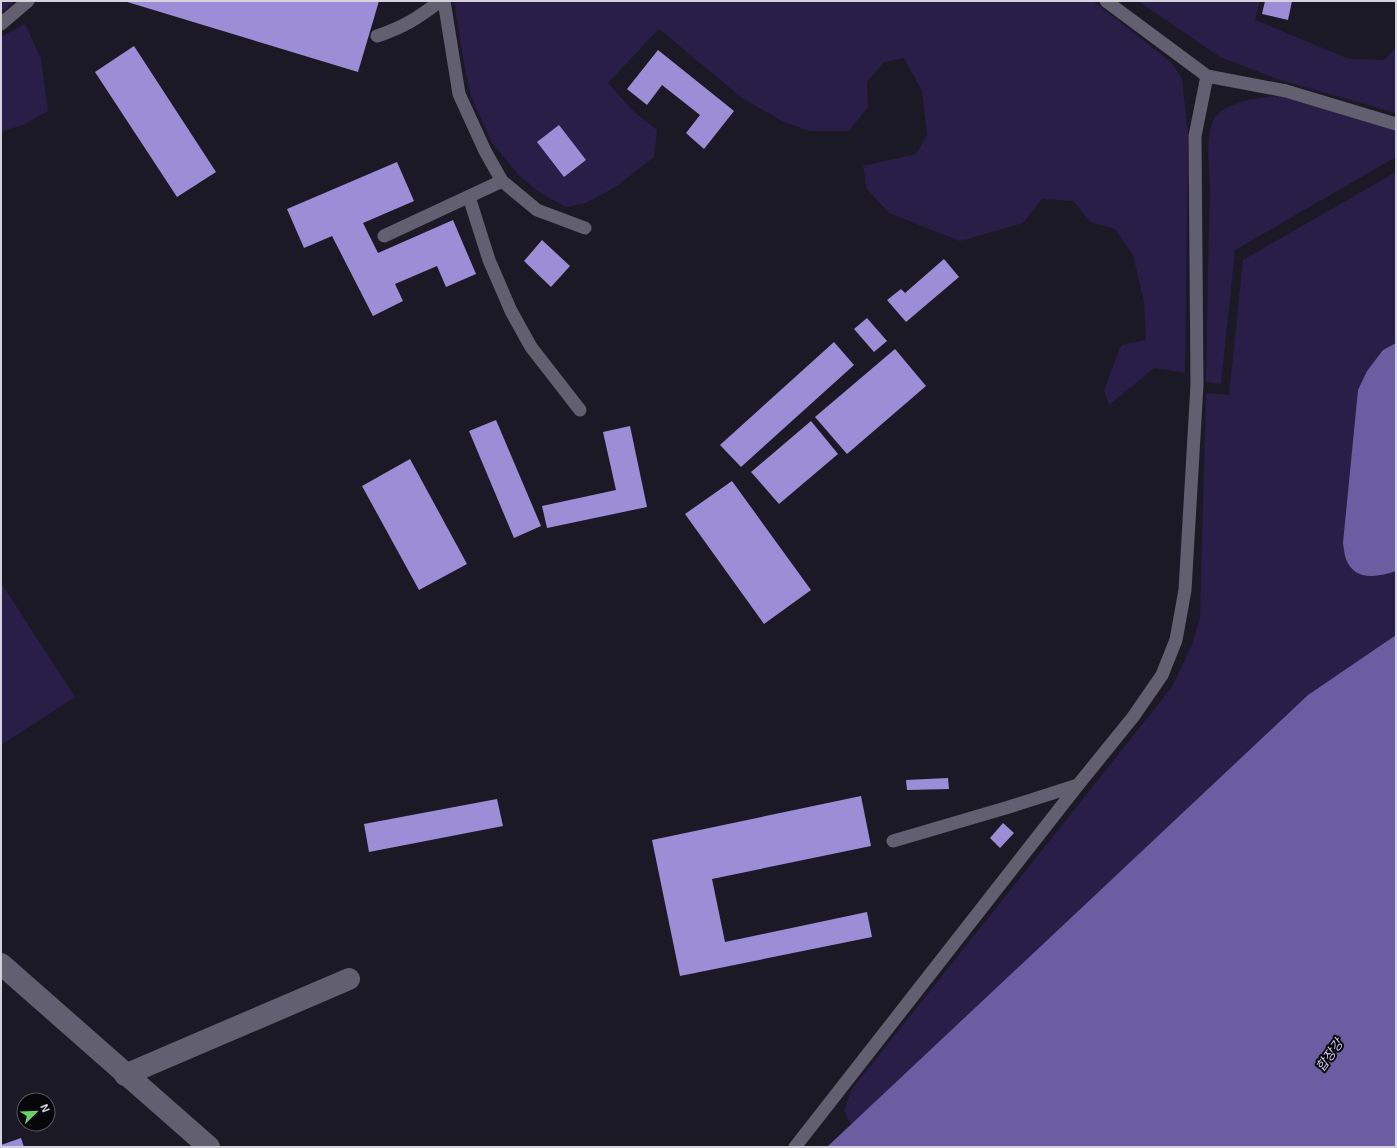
<svg xmlns="http://www.w3.org/2000/svg" width="1397" height="1148" viewBox="0 0 1397 1148" font-family="'Exo 2','Noto Sans KR',sans-serif">
<rect width="100%" height="100%" fill="#1c1927"/>
<g fill="#281e47">
<polygon points="1,1 15,1 1,13"/>
<polygon points="454,1 1093,1 1171,62 1182,78 1188,135 1185,373 1154,368 1109,405 1104,391 1119,350 1122,345 1146,340 1144,302 1133,255 1115,229 1091,222 1073,201 1042,199 1023,223 960,241 889,213 867,189 863,166 916,154 927,135 922,91 904,58 884,62 867,82 868,107 849,131 810,131 784,122 742,98 659,29 608,83 633,111 657,130 654,157 617,186 586,203 566,207 539,192 519,175 492,143 471,96 464,64"/>
<polygon points="1138,1 1260,1 1255,20 1349,59 1384,60 1396,48 1396,113 1277,79 1220,57"/>
<polygon points="25,24 41,59 48,111 25,124 1,132 1,37"/>
<path d="M 1275,96 L 1287,98 L 1396,130 L 1396,157 L 1235,250 L 1221,384 L 1206,382 C 1207,318 1208,255 1210,191 C 1210,169 1204,138 1214,119 C 1224,102 1258,98 1275,96 Z"/>
<polygon points="1396,172 1396,343 1383,350 1387,574 1396,571 1396,635 1308,695 851,1125 844,1110 852,1089 1172,687 1192,645 1200,617 1206,393 1229,395 1243,260"/>
<polygon points="1,583 75,697 1,745"/>
</g>
<g fill="#6b5da1">
<path d="M 1396,343 L 1396,571 C 1378,577 1355,582 1346,559 C 1344,554 1344,548 1343,543 L 1358,390 L 1367,371 L 1383,350 Z"/>
<polygon points="1396,635 1396,1147 827,1147 1308,695"/>
</g>
<g fill="#9c8ed6">
<polygon points="124,1 379,1 358,72"/>
<polygon points="1265,1 1292,1 1288,20 1262,14"/>
<polygon points="134,46 216,172 177,197 95,72"/>
<polygon points="658,50 734,111 704,149 686,133 700,115 662,85 647,105 627,89"/>
<polygon points="559,125 586,160 564,177 537,142"/>
<polygon points="397,162 414,201 363,223 378,253 453,220 476,274 446,287 437,266 395,284 403,301 373,316 332,236 304,248 287,209"/>
<polygon points="542,240 570,266 551,287 524,261"/>
<polygon points="944,259 959,277 906,322 887,300 901,289 905,293"/>
<polygon points="867,318 887,341 874,352 854,329"/>
<polygon points="834,342 854,365 741,467 720,445"/>
<polygon points="895,349 926,386 847,454 815,417"/>
<polygon points="496,420 541,526 514,538 469,431"/>
<polygon points="811,421 838,454 779,504 751,472"/>
<polygon points="630,426 647,507 547,528 542,506 616,490 603,432"/>
<polygon points="410,459 467,564 419,590 362,486"/>
<polygon points="732,481 811,590 764,624 685,514"/>
<polygon points="948,778 949,789 907,790 906,780"/>
<polygon points="861,796 871,846 712,879 725,942 867,912 872,937 680,976 652,840"/>
<polygon points="497,799 503,826 369,852 364,824"/>
<polygon points="1003,823 1014,833 1000,848 990,838"/>
<polygon points="21,1138 24,1147 1,1147 1,1145"/>
</g>
<g fill="none" stroke-linecap="round" stroke-linejoin="round">
<g stroke="#625f70" stroke-width="13">
<polyline points="444,1 459,94 485,151 502,181 537,210 585,228"/>
<polyline points="1106,1 1207,76 1286,91 1396,124"/>
<polyline points="1,24 28,1"/>
<path d="M 377,36 C 404,27 418,18 440,1"/>
<polyline points="469,197 489,260 511,311 531,347 580,410"/>
<polyline points="384,236 502,181"/>
<polyline points="893,841 1009,807 1078,785"/>
<polyline points="795,1147 1078,785 1133,717 1162,675 1176,640 1185,590 1197,385 1195,136 1207,76"/>
</g>
<g stroke="#625f70" stroke-width="22">
<polyline points="1,964 209,1147"/>
<polyline points="125,1075 349,979"/>
</g>
</g>
<g text-anchor="middle" dominant-baseline="central" stroke-width="4" stroke-linejoin="round" paint-order="stroke">
<g font-size="13" font-style="italic" fill="#cfc9f0" stroke="#06060b">
<text transform="translate(1329 1055) rotate(-54)">합장강</text>
</g>
</g>
<rect width="1397" height="1148" fill="none" stroke="#d4d3dd" stroke-width="4"/>
<g transform="translate(36 1112) rotate(67)"><circle r="19" fill="#06060b" stroke="#58585f"/>
<path d="M0-3L7 15L0 10L-7 15Z" fill="#6bd363"/>
<text y="-6" font-size="11" font-weight="bold" text-anchor="middle" fill="#d4d3dd">N</text>
</g>
</svg>
